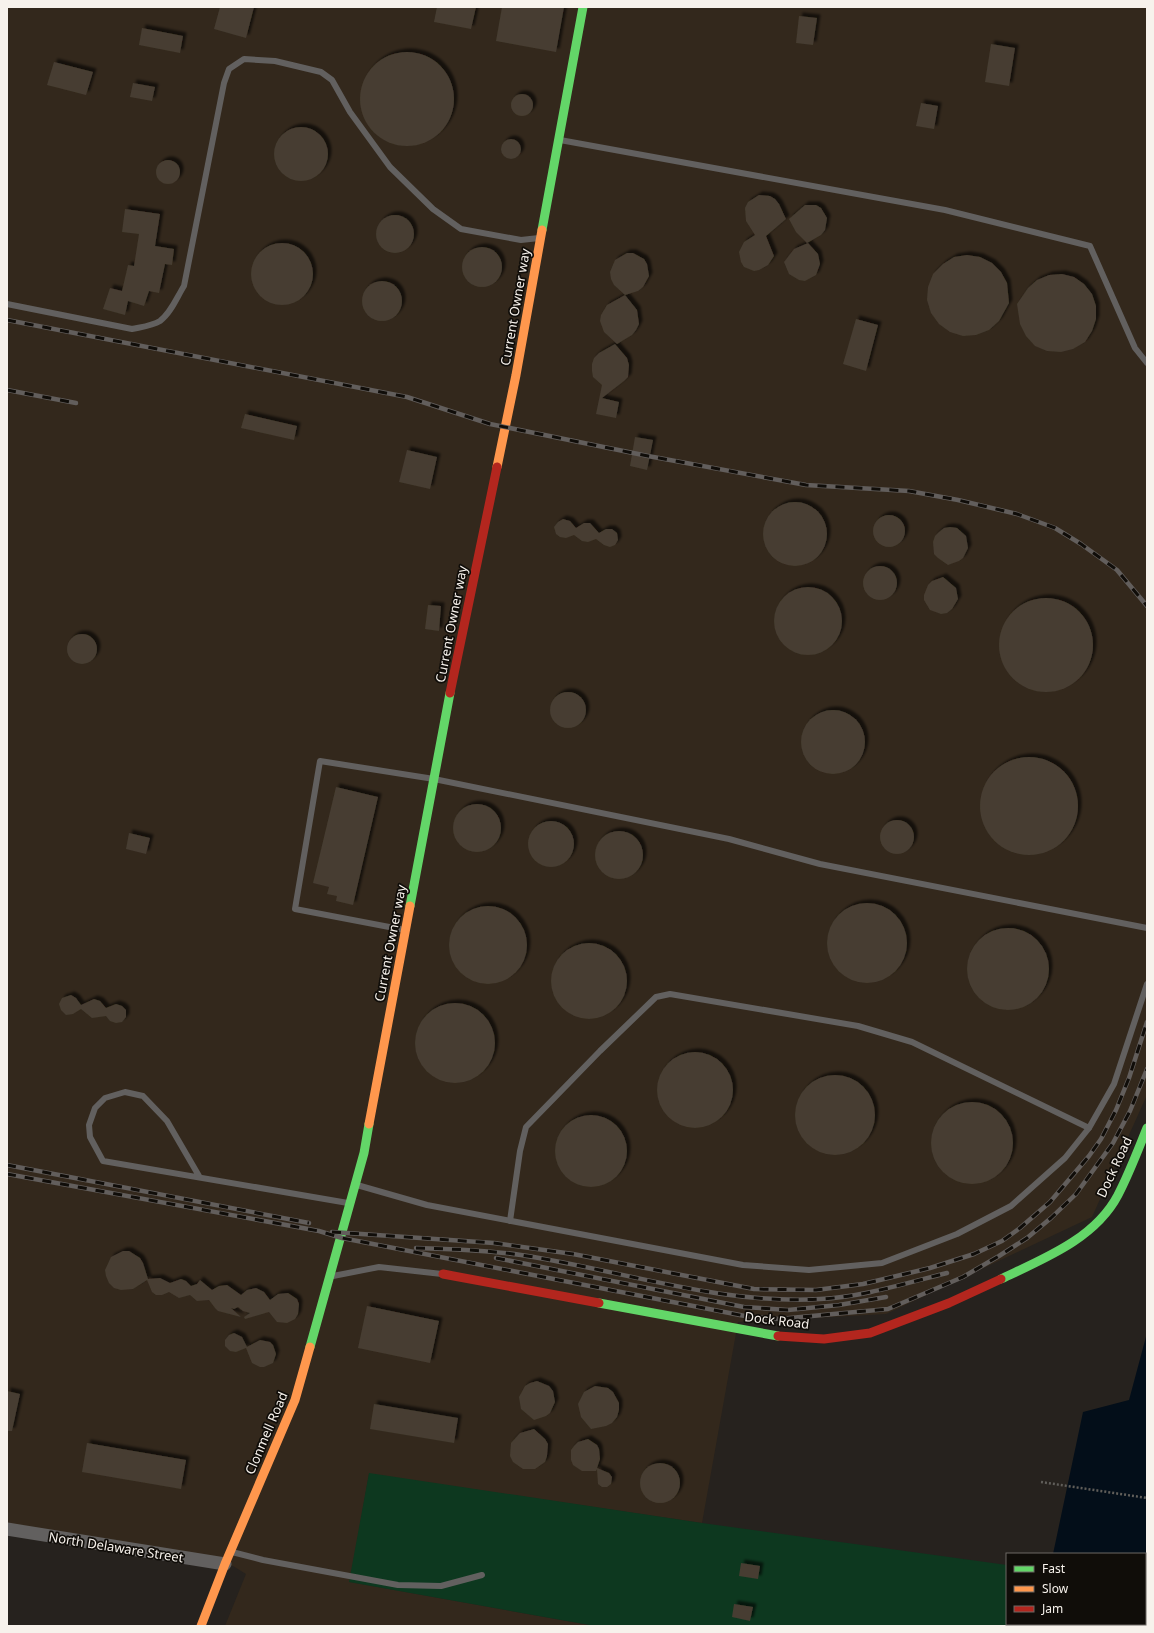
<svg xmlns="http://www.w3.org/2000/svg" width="1154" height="1633" viewBox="0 0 1154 1633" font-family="'Noto Sans',sans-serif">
<defs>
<filter id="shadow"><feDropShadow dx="3.5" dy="-3.5" stdDeviation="1" flood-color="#0009"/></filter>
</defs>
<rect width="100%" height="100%" fill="#26221e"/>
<polygon fill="#33281c" points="7,7 1147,7 1147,1095 1092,1217 886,1314 738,1322 702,1523 369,1474 350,1582 595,1626 225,1626 246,1574 233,1566 7,1533"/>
<polygon fill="#0d381f" points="369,1473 702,1523 1007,1565 1007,1624 1040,1624 1040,1626 595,1626 349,1582"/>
<polygon fill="#030e19" points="1147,1333 1147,1626 1044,1626 1044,1624 1145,1624 1145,1554 1053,1554 1083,1412 1129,1400"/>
<g fill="#463d31" filter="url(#shadow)">
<polygon points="220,7 254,7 246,38 214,29"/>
<polygon points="437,7 476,7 471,29 434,22"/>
<polygon points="502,7 564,7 556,52 496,41"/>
<polygon points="799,16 817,18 813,45 796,43"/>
<polygon points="142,28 183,36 180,53 139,45"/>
<polygon points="991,44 1015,48 1009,86 985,82"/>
<circle cx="407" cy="99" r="47"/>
<polygon points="54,62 93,72 86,95 47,85"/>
<polygon points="133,83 155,87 152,101 130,97"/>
<circle cx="522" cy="105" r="11"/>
<polygon points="921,103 938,106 934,129 916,126"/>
<circle cx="301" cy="154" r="27"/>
<circle cx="511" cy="149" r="10"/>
<circle cx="168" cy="172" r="12"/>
<polygon points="759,195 770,196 775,199 779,204 786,219 766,236 774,256 768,265 759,270 754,271 744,267 741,262 739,252 744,242 755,235 746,221 745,208 748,202"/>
<polygon points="805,205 816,205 821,208 827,218 825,230 821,235 807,243 796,232 789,219"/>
<polygon points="125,209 160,214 155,246 174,249 172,265 165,264 159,293 149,291 144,306 128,301 125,315 103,309 110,288 122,291 128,265 134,266 139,234 122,232"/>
<circle cx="395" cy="234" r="19"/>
<circle cx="282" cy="274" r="31"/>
<polygon points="808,243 818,254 820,264 816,275 805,281 799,280 789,274 784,262 794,249"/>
<circle cx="482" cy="267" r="20"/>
<polygon points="627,253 633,253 644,259 647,264 649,276 643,287 638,291 625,295 614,285 611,279 610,272 615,260"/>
<polygon points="967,255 980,257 992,263 1001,272 1007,283 1009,303 999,321 989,330 976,335 963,336 950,332 939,324 931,313 927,300 928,287 933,274 943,264 954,257"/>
<polygon points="1062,274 1074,277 1084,284 1092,294 1096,306 1096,319 1092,331 1085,342 1073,349 1061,352 1047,351 1035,346 1026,336 1020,324 1017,304 1028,288 1037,280 1049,275"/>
<circle cx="382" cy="301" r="20"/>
<polygon points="625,295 637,310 639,324 636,330 632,335 617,344 604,332 600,321 601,315 607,305"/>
<polygon points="856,319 878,325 866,371 843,364"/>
<polygon points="615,344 627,358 629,365 628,377 624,381 602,398 619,402 616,418 596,414 602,385 593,377 592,371 592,364 594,358 599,353"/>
<polygon points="245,414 297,426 294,440 241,428"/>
<polygon points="635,437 653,440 647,470 630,466"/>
<polygon points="407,450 437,457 430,489 399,482"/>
<circle cx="795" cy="534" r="32"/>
<circle cx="889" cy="531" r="16"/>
<polygon points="563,519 570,521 576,528 584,523 590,523 599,533 606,529 612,529 617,533 618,540 615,545 610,547 604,545 596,539 588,542 582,541 574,535 566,538 560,537 556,534 554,527 558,522"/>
<polygon points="950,527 957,528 966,536 968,548 963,558 959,561 948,565 938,558 934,554 933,542 935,536 939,532 944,528"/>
<circle cx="880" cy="583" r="17"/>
<polygon points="943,577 956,588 958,599 952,609 947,613 941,614 930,610 924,600 924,595 928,585 932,581"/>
<circle cx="808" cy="621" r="34"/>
<circle cx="1046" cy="645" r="47"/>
<polygon points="428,605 441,606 439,631 425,629"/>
<circle cx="82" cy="649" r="15"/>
<circle cx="568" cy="710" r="18"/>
<circle cx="833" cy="742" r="32"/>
<circle cx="1029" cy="806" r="49"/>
<polygon points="336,787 378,797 353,905 336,901 337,896 327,894 329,887 313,883"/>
<circle cx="477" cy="828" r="24"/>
<circle cx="897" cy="837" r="17"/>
<circle cx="551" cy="844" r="23"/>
<circle cx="619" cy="855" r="24"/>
<polygon points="129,833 150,838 146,854 126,849"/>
<circle cx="867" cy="943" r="40"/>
<circle cx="488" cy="945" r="39"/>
<circle cx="1008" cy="969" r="41"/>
<circle cx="589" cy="981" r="38"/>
<polygon points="71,995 76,998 81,1005 94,999 100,1001 106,1008 116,1004 122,1006 126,1010 126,1017 122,1022 116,1023 110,1021 106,1016 92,1018 81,1009 73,1014 66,1015 61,1010 59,1004 62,998"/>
<circle cx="455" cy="1043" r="40"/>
<circle cx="695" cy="1090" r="38"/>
<circle cx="835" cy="1115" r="40"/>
<circle cx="972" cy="1143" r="41"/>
<circle cx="591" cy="1151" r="36"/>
<polygon points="123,1251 129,1251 140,1258 143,1263 148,1279 160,1278 170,1283 181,1279 186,1281 191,1286 197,1284 200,1280 212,1290 219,1286 227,1285 241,1295 247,1290 256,1288 264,1292 270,1300 278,1294 288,1293 297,1299 299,1304 298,1314 295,1319 287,1323 277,1322 269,1312 245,1319 244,1317 250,1313 243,1311 238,1307 234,1309 231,1308 241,1317 218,1311 215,1308 209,1300 197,1301 190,1295 179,1298 169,1292 162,1295 156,1295 152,1292 147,1280 133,1289 121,1290 114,1288 109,1283 106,1276 105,1270 111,1257"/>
<polygon points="367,1306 439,1321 430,1363 358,1348"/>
<polygon points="234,1333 242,1337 247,1347 260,1340 270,1342 273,1345 276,1354 273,1363 264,1367 260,1367 252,1363 246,1348 236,1352 230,1351 225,1346 225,1340 229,1335"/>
<polygon points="537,1381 549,1386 553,1391 555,1402 550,1413 546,1416 534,1420 521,1409 519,1397 525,1386 530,1383"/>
<polygon points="595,1386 608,1388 613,1392 619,1403 619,1410 617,1417 612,1423 606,1426 591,1429 581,1417 578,1404 584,1392"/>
<polygon points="7,1391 20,1394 12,1431 7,1431"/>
<polygon points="374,1404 458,1418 454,1443 370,1429"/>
<polygon points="534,1429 545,1439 548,1444 547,1456 545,1462 535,1469 523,1469 513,1462 510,1456 511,1443 520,1433"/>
<polygon points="588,1439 597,1445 599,1449 600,1459 597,1468 609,1473 612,1477 611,1484 607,1487 602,1487 598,1484 597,1469 596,1471 582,1471 573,1465 571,1460 571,1450 574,1446 578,1442"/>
<polygon points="87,1443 186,1460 181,1489 82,1472"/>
<circle cx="660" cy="1483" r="20"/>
<polygon points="741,1563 760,1566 758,1579 739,1576"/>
<polygon points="734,1604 753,1607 750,1621 732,1617"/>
</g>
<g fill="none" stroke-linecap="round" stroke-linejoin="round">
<polyline stroke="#605e5a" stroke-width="2.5" stroke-dasharray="2 2" stroke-linecap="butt" points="1041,1482 1147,1498"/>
<g stroke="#62605f" stroke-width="6">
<polyline points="560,140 945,210 1090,246 1135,348 1147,363"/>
<path d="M 7,304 L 132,329 C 141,327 152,326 160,321 C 171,313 177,297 184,286 L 224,83 L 229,69 L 244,59 L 275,61 L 321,72 L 332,80 L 350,112 L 390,167 L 433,209 L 461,229 L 521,240 L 539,238"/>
<polyline points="405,930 295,909 320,761 434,779 729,839 820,864 1147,928"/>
<polyline points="199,1176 167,1121 143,1096 125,1092 105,1098 95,1108 89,1125 90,1137 103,1161 348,1203"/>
<polyline points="357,1185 427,1205 743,1265 809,1270 882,1263 957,1234 1011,1206 1065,1158 1089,1128 1114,1084 1147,984"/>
<polyline points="510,1221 520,1151 526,1127 600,1051 656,997 670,994 858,1026 912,1042 1089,1128"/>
<polyline points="333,1276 379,1267 442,1274"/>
<polyline points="232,1552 263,1560 398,1585 441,1586 482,1575"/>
</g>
<polyline stroke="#62605f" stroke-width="13" points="7,1529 225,1564"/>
<g stroke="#63d668" stroke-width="9">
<polyline points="542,230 583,7"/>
<polyline points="410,906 450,693"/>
<path d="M 1001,1279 C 1043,1259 1095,1239 1118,1195 C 1129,1174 1138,1150 1147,1128"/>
<polyline points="599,1303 778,1336"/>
<polyline points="310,1347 364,1153 369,1124"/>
</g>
<g stroke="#ff974d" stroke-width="9">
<polyline points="497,467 516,375 542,230"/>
<polyline points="369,1124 410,906"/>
<polyline points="201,1626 225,1564 295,1400 310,1347"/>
</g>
<g stroke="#b3261e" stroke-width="9">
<polyline points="450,693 497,467"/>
<polyline points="443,1274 599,1303"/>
<polyline points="778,1336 824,1339 870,1333 949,1303 1001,1279"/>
</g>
<defs>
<g id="rail">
<polyline points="7,320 407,397 490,424 648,456 806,485 909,491 958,500 1017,514 1055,528 1081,544 1117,570 1147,606"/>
<polyline points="7,390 76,403"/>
<polyline points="7,1165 309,1223"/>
<polyline points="7,1174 319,1231 342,1238 745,1316 779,1319 888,1309 963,1277 999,1256 1027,1238 1051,1218 1076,1194 1113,1143 1130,1111 1147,1069"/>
<polyline points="332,1232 494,1243 573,1254 754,1289 816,1290 863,1284 930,1268 974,1254 1002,1241 1020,1228 1050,1202 1089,1156 1101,1139 1116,1110 1129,1078 1147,1022"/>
<path d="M 416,1248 C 451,1249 486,1250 521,1255 C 620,1270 719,1305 820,1299 C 863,1297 906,1283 947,1273"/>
<polyline points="496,1258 744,1307 788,1310 839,1305 886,1297"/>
</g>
</defs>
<use href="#rail" stroke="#625e5c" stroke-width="4.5"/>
<use href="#rail" stroke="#100d09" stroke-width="3" stroke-dasharray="9" stroke-linecap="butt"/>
</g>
<g text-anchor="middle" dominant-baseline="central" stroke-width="3.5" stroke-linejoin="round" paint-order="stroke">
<g font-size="13" fill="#f7f2ec" stroke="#100d09">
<text transform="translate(515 307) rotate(-80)">Current Owner way</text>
<text transform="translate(451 624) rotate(-79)">Current Owner way</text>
<text transform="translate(390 943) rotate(-79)">Current Owner way</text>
<text transform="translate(1114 1167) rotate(-65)">Dock Road</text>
<text transform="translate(777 1320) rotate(7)">Dock Road</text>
<text transform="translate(266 1433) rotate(-67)">Clonmell Road</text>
<text transform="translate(116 1547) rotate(9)">North Delaware Street</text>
</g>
</g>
<rect width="1154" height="1633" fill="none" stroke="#f7f2ec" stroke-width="16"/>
<rect x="1006" y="1553" width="140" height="72" fill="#100d09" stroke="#6c6964"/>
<rect x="1014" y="1566" width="20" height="6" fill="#63d668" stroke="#6c6964"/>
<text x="1042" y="1573" font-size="12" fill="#f7f2ec">Fast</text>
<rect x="1014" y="1586" width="20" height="6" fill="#ff974d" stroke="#6c6964"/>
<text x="1042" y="1593" font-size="12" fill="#f7f2ec">Slow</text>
<rect x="1014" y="1606" width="20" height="6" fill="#b3261e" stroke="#6c6964"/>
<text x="1042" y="1613" font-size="12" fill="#f7f2ec">Jam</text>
</svg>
